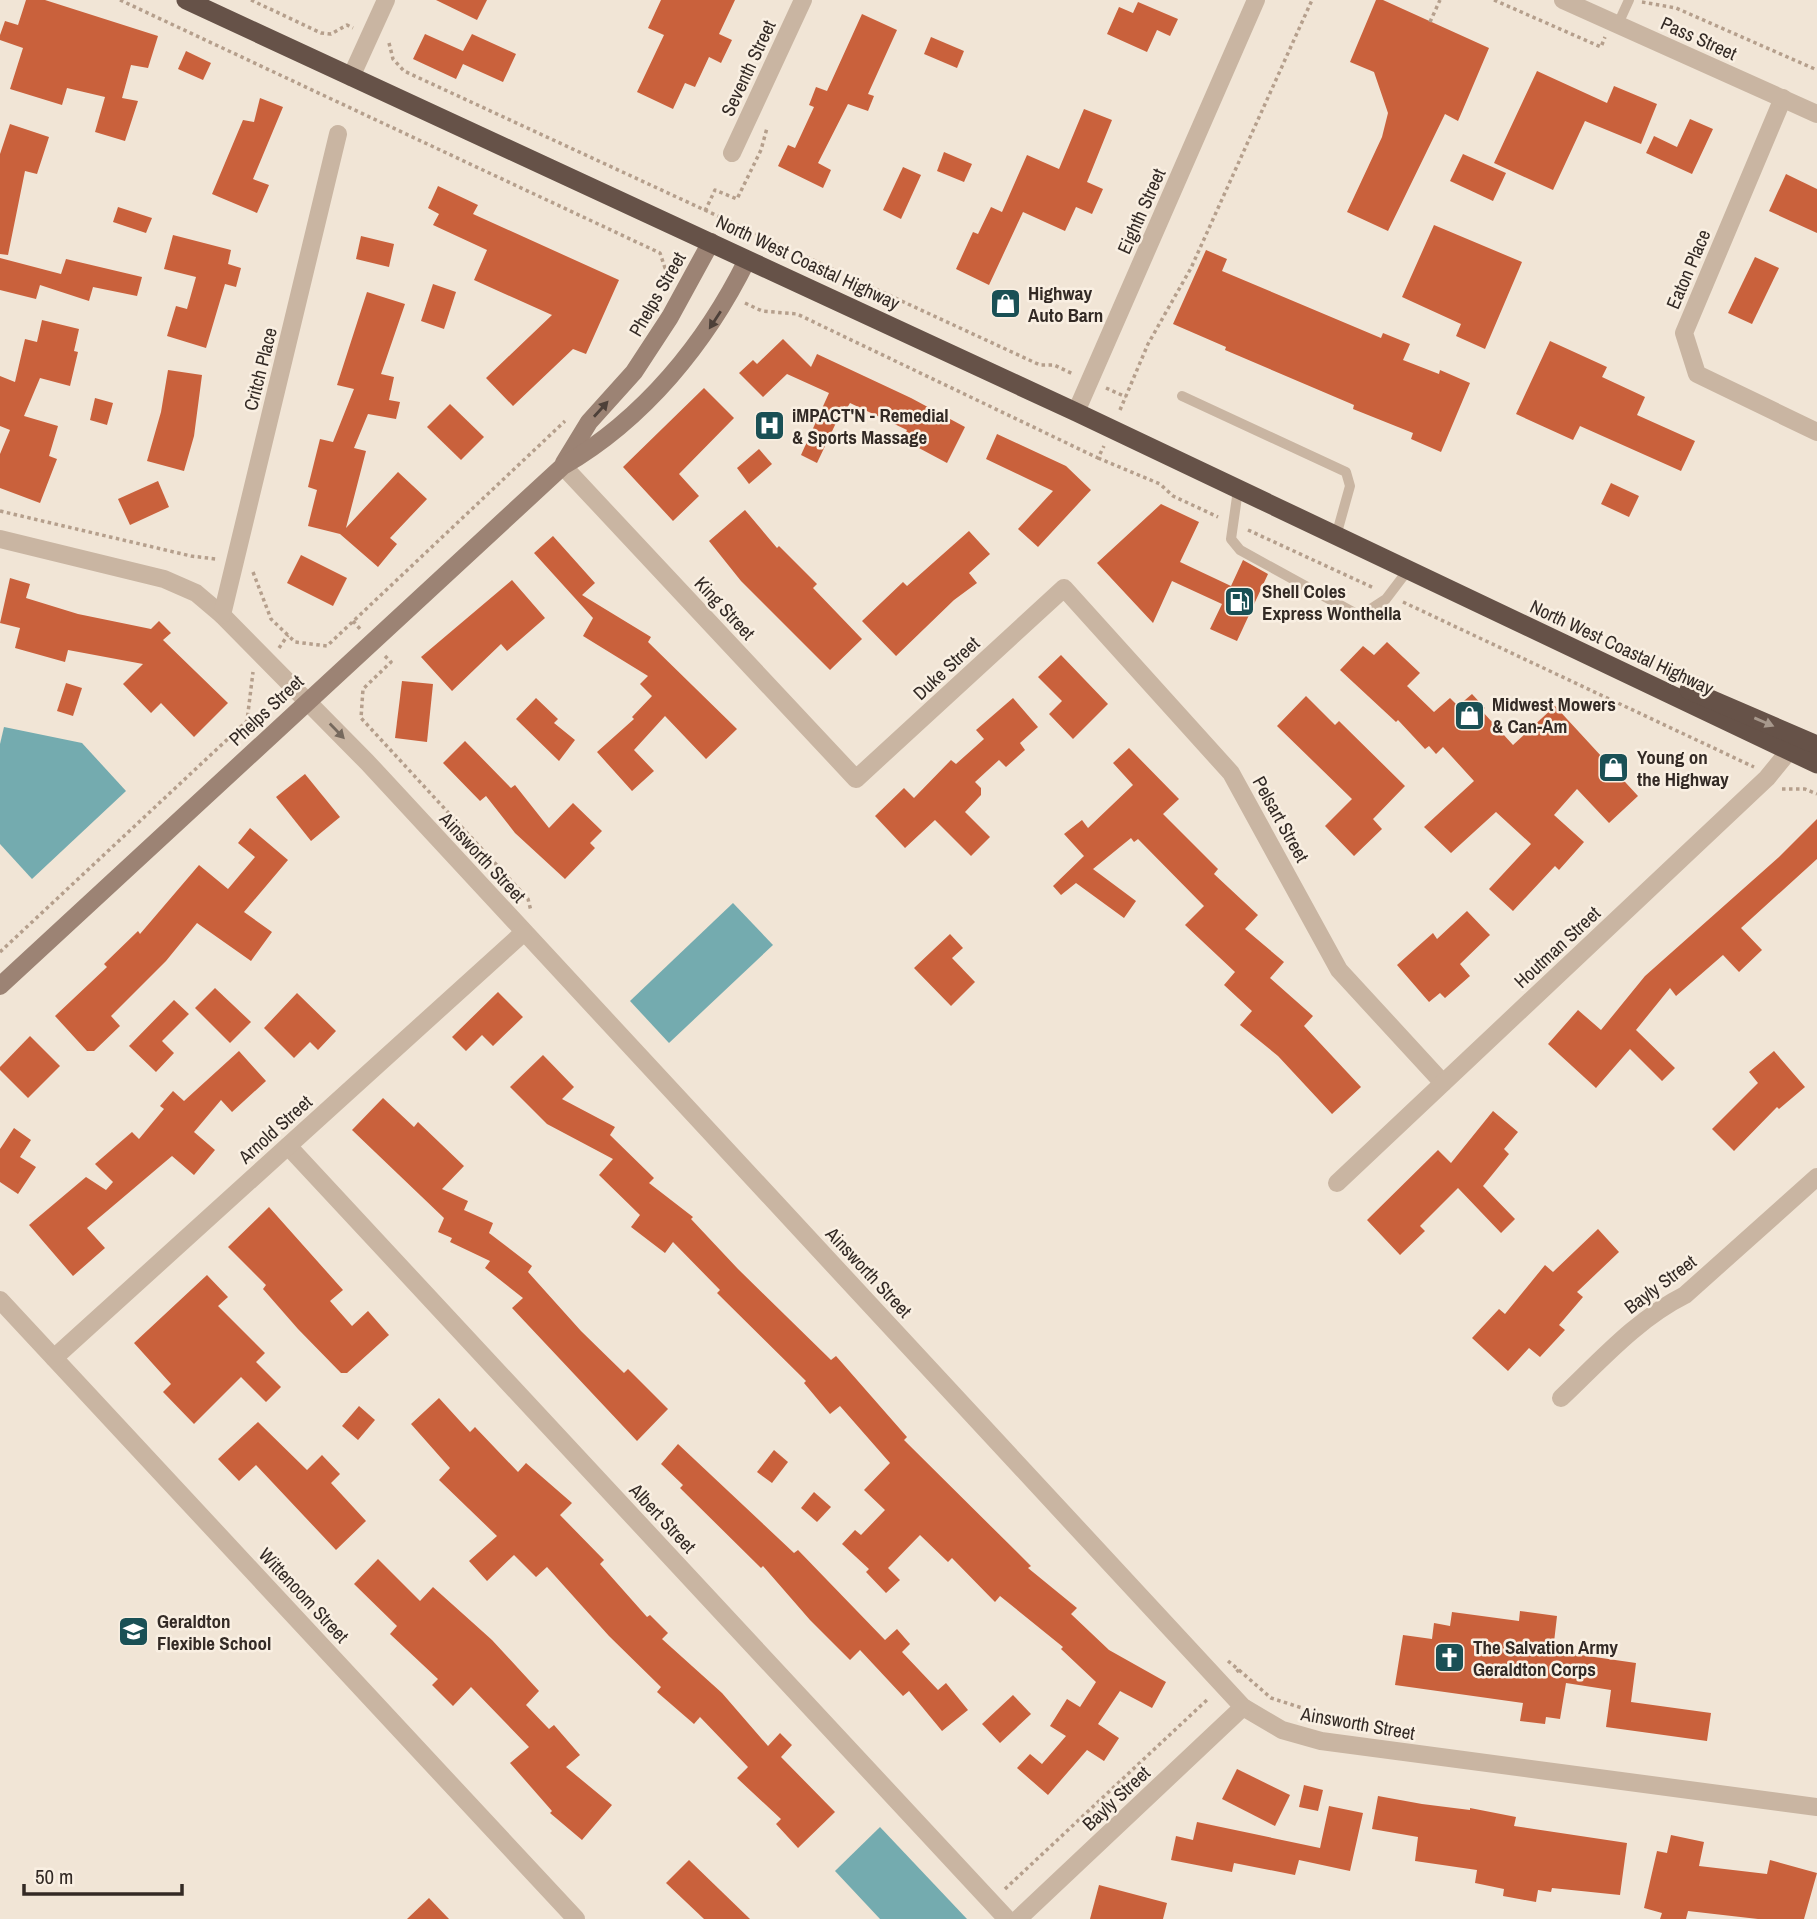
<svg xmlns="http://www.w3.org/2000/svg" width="1817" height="1919" viewBox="0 0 1817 1919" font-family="'Archivo Narrow',sans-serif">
<rect width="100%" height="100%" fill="#f1e5d6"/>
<g fill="#74abaf">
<polygon points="4,727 82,743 126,791 32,879 0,844 0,744"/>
<polygon points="733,903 773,945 669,1043 630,1001"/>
<polygon points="880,1827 967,1919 880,1919 835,1871"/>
</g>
<g fill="#c9613c">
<polygon points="26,0 45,0 158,36 148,68 131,65 122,98 138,101 125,141 95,132 105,97 67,88 62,105 10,89 23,48 0,40 0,35 5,21 18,25"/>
<polygon points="436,0 487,0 477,20"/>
<polygon points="661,0 735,0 719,34 732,40 721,63 709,57 695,87 685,83 673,109 637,92 664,35 648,28"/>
<polygon points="1376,0 1383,0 1489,48 1458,121 1445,114 1388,231 1347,212 1382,137 1388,113 1374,72 1350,62"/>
<polygon points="1138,2 1178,19 1170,36 1157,30 1147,52 1107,34 1119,7 1133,13"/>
<polygon points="862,14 897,30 868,94 874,96 868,111 848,104 818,163 831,170 823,188 778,166 788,145 795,148 814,107 809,105 816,87 827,91"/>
<polygon points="425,34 463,51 472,34 516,54 503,82 463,64 456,79 413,59"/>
<polygon points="931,37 964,51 957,68 924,54"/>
<polygon points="186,51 211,63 203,80 178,69"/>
<polygon points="1537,71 1607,103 1614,86 1657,104 1641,144 1585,121 1553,190 1494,163"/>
<polygon points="260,98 283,107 253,179 269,185 257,213 212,194 243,120 254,122"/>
<polygon points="1084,109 1112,120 1087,182 1103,189 1092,214 1076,207 1065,231 1023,212 989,285 956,269 973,232 978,234 991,207 1002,212 1027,155 1059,169"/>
<polygon points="1690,119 1713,129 1692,174 1646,153 1654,136 1677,147"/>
<polygon points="10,124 49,137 37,174 25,171 8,255 0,254 0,154"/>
<polygon points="944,152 972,164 964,182 937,171"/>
<polygon points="1463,154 1506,173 1493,201 1450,181"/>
<polygon points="903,167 921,175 901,219 883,210"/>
<polygon points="1786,174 1817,189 1817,233 1769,211"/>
<polygon points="438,186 478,205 473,214 619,280 586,354 573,349 513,406 486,378 552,315 474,280 487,250 433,225 439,214 428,208"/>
<polygon points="118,207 152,218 146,233 113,222"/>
<polygon points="1434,225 1522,262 1485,349 1456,336 1461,324 1402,297"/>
<polygon points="173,235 231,250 228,264 241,268 236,287 225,284 206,348 167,336 176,306 187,309 196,277 164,269"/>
<polygon points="361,236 394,244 389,267 356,259"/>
<polygon points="1206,250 1227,259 1222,271 1381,338 1383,333 1410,344 1403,360 1439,374 1440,370 1470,383 1441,452 1411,439 1413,433 1353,409 1354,405 1225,350 1226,347 1173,324"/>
<polygon points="1755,257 1779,268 1752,324 1728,313"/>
<polygon points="0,258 61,274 66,259 142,277 137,296 93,287 89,301 40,285 36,299 0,290"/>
<polygon points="433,284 456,292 444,329 421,321"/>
<polygon points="367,292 405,304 381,374 394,377 389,400 400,402 396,419 368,414 354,448 366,451 346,528 398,472 427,499 390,538 397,544 378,567 340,534 308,526 317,490 308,487 320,439 333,442 354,389 337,385"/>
<polygon points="42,320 79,329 74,351 78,352 70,386 40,378 24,416 58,426 49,456 57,459 40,503 0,488 0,454 10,430 0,426 0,376 15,382 25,339 37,342"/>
<polygon points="783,339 811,367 817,354 911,398 965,427 947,463 902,439 907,430 850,403 847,408 844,406 817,463 801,455 829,393 787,374 763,397 739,373 753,360 757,364"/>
<polygon points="1550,341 1607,367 1602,377 1645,397 1637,415 1695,441 1681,471 1580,426 1573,440 1516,414"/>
<polygon points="168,370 202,375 194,436 184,471 147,461 161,412"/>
<polygon points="704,388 734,418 679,474 699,496 673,521 623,467"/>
<polygon points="95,398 113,403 107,425 90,420"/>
<polygon points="450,404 484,437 461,460 427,427"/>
<polygon points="997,434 1066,466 1091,490 1038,547 1018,529 1053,491 986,459"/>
<polygon points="759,449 772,464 749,484 737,468"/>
<polygon points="158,481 169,507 130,525 118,499"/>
<polygon points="1611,483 1639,496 1629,517 1601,504"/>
<polygon points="1161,504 1199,522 1180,562 1231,586 1243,560 1268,574 1237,641 1210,629 1222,604 1172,581 1153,623 1097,563"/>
<polygon points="745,510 777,548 779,546 817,584 813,588 862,639 830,670 741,581 709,541"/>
<polygon points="969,531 990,554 969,573 977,583 954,600 896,656 862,621 903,582 907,586"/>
<polygon points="553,536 595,583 582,595 651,637 648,642 737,729 706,759 665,716 634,750 654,771 632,791 597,752 634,719 632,717 652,696 640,684 648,676 583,636 593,618 534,553"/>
<polygon points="301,555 347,578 333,606 287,583"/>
<polygon points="10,578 30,584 26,598 78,614 151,629 159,621 171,633 163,640 228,703 194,737 161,703 151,713 123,684 143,664 68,650 65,662 15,648 20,628 0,623"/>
<polygon points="512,580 545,618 507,651 501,644 452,691 421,657"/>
<polygon points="1387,642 1420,673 1407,686 1434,712 1450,698 1458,706 1472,694 1485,708 1482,711 1513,745 1555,706 1638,796 1609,823 1577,789 1554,815 1584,842 1559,870 1555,866 1513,911 1489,889 1531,844 1496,812 1451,853 1424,827 1474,781 1443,747 1436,754 1429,746 1425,749 1398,720 1396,722 1340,670 1363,646 1374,655"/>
<polygon points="1061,655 1108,704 1073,739 1049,714 1062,701 1038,677"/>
<polygon points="402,681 433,684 427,742 395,738"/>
<polygon points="66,683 82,688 73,716 57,711"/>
<polygon points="1306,696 1335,725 1339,721 1405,786 1373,819 1382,829 1354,856 1325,826 1352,799 1277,726"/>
<polygon points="536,698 558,719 554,723 575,740 559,761 516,719"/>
<polygon points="1013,698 1038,727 1020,743 1025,750 1006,767 999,760 975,782 981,788 981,795 965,812 990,837 971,856 935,820 905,848 875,816 904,788 914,798 951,760 956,764 984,739 976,730"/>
<polygon points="465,741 511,788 515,785 549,828 573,803 602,831 590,843 595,848 565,879 515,833 486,796 480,801 443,763"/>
<polygon points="1129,748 1179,799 1163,814 1218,869 1214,874 1258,915 1245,929 1284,962 1270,978 1313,1016 1304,1026 1361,1087 1332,1114 1278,1056 1240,1025 1252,1011 1224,985 1235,972 1185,925 1204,906 1138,839 1134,842 1131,838 1093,869 1136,901 1124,918 1076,883 1061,895 1053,886 1084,856 1064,834 1082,820 1088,828 1133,785 1113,763"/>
<polygon points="305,774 340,817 311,841 276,797"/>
<polygon points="1817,819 1817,859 1741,928 1762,950 1739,972 1723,955 1676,996 1670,988 1636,1030 1675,1068 1662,1081 1630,1049 1596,1088 1548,1044 1578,1010 1601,1030 1645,976 1779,857"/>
<polygon points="250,828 288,860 244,912 272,932 251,961 197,923 166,961 111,1016 120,1026 94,1051 87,1051 55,1016 107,967 104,964 138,931 140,934 199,865 228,889 255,857 238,843"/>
<polygon points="1467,911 1490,935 1460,964 1470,976 1445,998 1440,993 1429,1002 1397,965 1433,933 1437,939"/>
<polygon points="950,934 963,948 952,958 975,982 951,1006 914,968"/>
<polygon points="215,988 251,1022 230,1043 195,1008"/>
<polygon points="498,992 523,1017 493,1046 482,1035 466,1051 452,1037"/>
<polygon points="297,993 336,1031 318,1050 310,1042 294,1058 264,1028"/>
<polygon points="174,1000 189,1014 162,1041 174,1053 156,1072 129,1046"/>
<polygon points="30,1036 60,1066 28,1098 0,1070 0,1067"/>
<polygon points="239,1051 266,1081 232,1112 221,1100 194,1132 215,1150 194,1175 172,1156 87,1228 105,1248 73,1276 29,1225 86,1177 106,1190 113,1182 95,1164 132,1132 139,1139 164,1109 160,1106 173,1091 184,1101"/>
<polygon points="1774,1051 1805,1087 1779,1109 1777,1107 1734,1151 1712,1129 1758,1083 1749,1072"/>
<polygon points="543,1055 574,1087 562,1099 615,1127 610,1135 654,1178 649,1183 693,1217 691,1219 738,1269 831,1360 836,1356 907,1437 904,1440 1031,1566 1028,1568 1077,1608 1071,1614 1109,1650 1166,1682 1152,1708 1120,1691 1098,1724 1119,1738 1104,1761 1087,1750 1048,1795 1017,1768 1030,1754 1042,1764 1066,1736 1050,1726 1067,1699 1080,1707 1096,1682 1061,1649 1063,1647 1000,1596 995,1602 952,1558 948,1562 920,1535 888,1568 900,1580 886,1593 866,1572 869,1569 842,1544 855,1530 861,1535 885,1510 864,1490 890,1463 840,1406 830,1414 804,1383 806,1381 717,1293 720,1290 673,1242 665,1253 631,1227 640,1215 599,1175 613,1159 547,1124 510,1087"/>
<polygon points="383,1098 414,1127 418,1122 464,1166 442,1189 468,1201 464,1210 493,1223 489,1233 532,1266 528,1272 581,1331 624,1373 628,1369 668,1409 637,1441 512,1308 523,1298 485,1268 490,1261 450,1242 452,1238 438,1232 444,1218 352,1130"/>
<polygon points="1493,1111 1518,1132 1504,1149 1509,1154 1483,1186 1515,1219 1501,1233 1458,1188 1420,1226 1425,1231 1400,1255 1367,1220 1438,1150 1451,1163"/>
<polygon points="14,1128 31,1140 20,1157 36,1167 18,1194 0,1182 0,1149"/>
<polygon points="269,1207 343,1290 330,1301 352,1326 368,1311 389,1335 347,1373 341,1373 298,1329 263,1289 266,1285 228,1247"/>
<polygon points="1598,1229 1619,1252 1577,1292 1583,1297 1559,1325 1565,1330 1540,1357 1529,1348 1508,1371 1472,1338 1499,1309 1505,1314 1545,1265 1553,1272"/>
<polygon points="207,1275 228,1297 218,1306 265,1353 256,1362 281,1387 266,1402 241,1377 194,1424 163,1392 171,1384 134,1343"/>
<polygon points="439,1398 470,1432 475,1427 518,1472 526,1463 572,1503 560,1515 604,1560 600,1564 647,1617 650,1615 668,1633 662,1639 722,1693 768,1746 780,1733 792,1745 781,1757 835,1812 798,1848 776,1824 781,1819 737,1778 748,1767 700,1717 694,1724 657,1692 661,1687 609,1636 547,1567 536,1577 514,1555 487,1581 469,1561 497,1536 439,1480 450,1468 411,1424"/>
<polygon points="359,1406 375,1420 358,1440 342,1426"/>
<polygon points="258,1422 307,1470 322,1455 340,1474 331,1483 366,1521 336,1550 256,1465 239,1481 218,1459"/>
<polygon points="678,1444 794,1553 798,1550 885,1640 897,1629 910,1644 902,1652 938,1690 946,1683 968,1710 942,1731 909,1691 903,1696 860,1650 850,1660 810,1620 763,1566 761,1568 680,1488 683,1485 661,1464"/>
<polygon points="774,1450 788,1462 772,1483 757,1472"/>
<polygon points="814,1492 831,1507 817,1522 801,1508"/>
<polygon points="378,1559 420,1601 433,1587 492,1640 539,1691 526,1705 549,1729 554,1725 580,1755 566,1767 612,1805 582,1840 550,1813 552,1811 510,1763 529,1747 471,1687 453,1706 432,1685 438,1679 390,1634 397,1626 354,1584"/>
<polygon points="1520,1611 1557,1616 1553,1651 1636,1663 1631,1702 1711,1713 1707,1741 1606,1727 1611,1690 1566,1683 1560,1719 1546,1717 1545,1724 1520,1721 1523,1703 1395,1685 1403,1635 1432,1639 1434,1623 1450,1626 1452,1612 1519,1621"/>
<polygon points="1013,1695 1031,1714 1000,1743 982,1724"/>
<polygon points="1237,1769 1290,1795 1275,1826 1222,1799"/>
<polygon points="1304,1785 1323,1790 1318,1811 1299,1807"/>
<polygon points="1378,1796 1422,1804 1470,1810 1470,1808 1516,1817 1514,1826 1627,1843 1620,1895 1552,1888 1551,1892 1538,1890 1536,1902 1503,1896 1504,1889 1475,1883 1477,1870 1415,1861 1418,1837 1372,1829"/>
<polygon points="1329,1806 1363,1813 1350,1871 1299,1860 1295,1875 1234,1863 1232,1872 1171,1860 1176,1836 1193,1840 1197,1822 1320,1848"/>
<polygon points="1671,1835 1704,1842 1699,1866 1767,1874 1770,1860 1817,1873 1804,1919 1758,1919 1688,1911 1686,1919 1660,1919 1662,1913 1644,1908 1657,1851 1667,1853"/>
<polygon points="689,1860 750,1919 704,1919 666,1883"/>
<polygon points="1099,1885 1167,1903 1163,1919 1090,1919"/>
<polygon points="429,1898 449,1919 407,1919"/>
</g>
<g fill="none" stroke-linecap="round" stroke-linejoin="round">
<g stroke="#b59f8c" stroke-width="3.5" stroke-dasharray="3.5 3.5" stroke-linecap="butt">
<polyline points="120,0 660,253 665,268 677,266"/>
<polyline points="251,0 321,33 331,34 347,25 353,28"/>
<polyline points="1494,0 1601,47 1605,37"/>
<polyline points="1642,2 1676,8 1817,70"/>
<polyline points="1430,22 1440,0"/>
<polyline points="389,43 393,59 404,71 1040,365 1054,365 1073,374"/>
<polyline points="705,211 715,190 737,199 761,150 767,128"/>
<polyline points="745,303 762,311 797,314 1098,458 1104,446"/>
<polyline points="1106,388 1126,397"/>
<polyline points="1120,410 1148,344 1191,268 1312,0"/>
<polyline points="1098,458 1160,484 1173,496 1218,517"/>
<polyline points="0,511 191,556 216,559"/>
<polyline points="1248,530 1374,588"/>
<polyline points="253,572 271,619 295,642 327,646 565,421"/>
<polyline points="1403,602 1754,767"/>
<polyline points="353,621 361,630"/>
<polyline points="279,648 288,635"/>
<polyline points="385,656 391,662 363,689 361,718 528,899 531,911"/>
<polyline points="1782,789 1805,789 1817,794"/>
<polyline points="0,952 247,721 253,672"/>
<polyline points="1228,1661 1239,1670 1235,1673"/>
<polyline points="1239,1670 1271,1698 1324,1715"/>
<polyline points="1005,1889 1209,1698"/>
</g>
<g stroke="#c9b5a2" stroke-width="10">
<polyline points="1618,24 1629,0"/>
<polyline points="1182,396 1346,472 1350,486 1336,536"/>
<polyline points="1238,490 1231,539 1240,550 1360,616 1386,599 1408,570"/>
</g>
<g stroke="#c9b5a2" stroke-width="18">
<polyline points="351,77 386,0"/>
<polyline points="1783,98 1684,333 1697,374 1817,432"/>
<polyline points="732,153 803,0"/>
<polyline points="563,466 856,779 1064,588 1231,773 1339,970 1443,1083"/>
<polyline points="0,539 164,579 196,593 222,615 367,762 1243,1707 1282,1730 1321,1741 1817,1807"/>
<polyline points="222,615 338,134"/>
<polyline points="288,1146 1007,1919"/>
<polyline points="1337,1183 1767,778 1798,740"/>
<polyline points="0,1300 576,1919"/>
<polyline points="54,1358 523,933"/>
<path d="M 1561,1398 C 1600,1361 1637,1319 1685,1295 L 1817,1177"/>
<polyline points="1018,1919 1243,1707"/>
</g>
<g stroke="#c9b5a2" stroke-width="18">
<polyline points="1563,0 1817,114"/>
<polyline points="1076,412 1256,0"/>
</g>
<g stroke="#9c8374" stroke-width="18">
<polyline points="564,463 589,422 634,372 670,317 711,242"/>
<path d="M 0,986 L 563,466 C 644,419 706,343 747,260"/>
</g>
<g stroke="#665248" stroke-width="19">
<polyline points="186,0 1076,412 1817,764"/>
<polyline points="1689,690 1817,745"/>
</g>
</g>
<defs><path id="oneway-solid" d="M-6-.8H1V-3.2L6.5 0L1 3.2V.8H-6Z" transform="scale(1.75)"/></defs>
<g fill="#4d4039">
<use href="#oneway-solid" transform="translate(715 320) rotate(123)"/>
<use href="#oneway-solid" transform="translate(601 409) rotate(-48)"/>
</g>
<use fill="#a8998d" href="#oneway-solid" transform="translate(1764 722) rotate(23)"/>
<use fill="#76695d" href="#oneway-solid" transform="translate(337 731) rotate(46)"/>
<defs>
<symbol id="shop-square" viewBox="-11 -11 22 22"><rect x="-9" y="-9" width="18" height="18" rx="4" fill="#1a5055" stroke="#f9efe2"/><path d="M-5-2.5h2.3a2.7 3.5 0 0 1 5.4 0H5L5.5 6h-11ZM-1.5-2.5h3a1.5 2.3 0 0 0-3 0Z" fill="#fff"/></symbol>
<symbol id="hospital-square" viewBox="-11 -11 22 22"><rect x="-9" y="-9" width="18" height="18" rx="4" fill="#1a5055" stroke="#f9efe2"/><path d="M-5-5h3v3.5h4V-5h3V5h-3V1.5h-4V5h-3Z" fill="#fff"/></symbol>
<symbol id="fuel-square" viewBox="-11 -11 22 22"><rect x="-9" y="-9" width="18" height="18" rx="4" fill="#1a5055" stroke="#f9efe2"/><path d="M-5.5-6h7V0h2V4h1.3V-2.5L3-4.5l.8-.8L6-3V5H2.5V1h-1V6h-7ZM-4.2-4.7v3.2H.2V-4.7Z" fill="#fff"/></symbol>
<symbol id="school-square" viewBox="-11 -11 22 22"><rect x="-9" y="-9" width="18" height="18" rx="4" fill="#1a5055" stroke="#f9efe2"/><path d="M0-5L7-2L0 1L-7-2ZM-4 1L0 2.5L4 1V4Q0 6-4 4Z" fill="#fff"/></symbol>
<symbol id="church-square" viewBox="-11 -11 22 22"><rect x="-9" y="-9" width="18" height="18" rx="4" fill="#1a5055" stroke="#f9efe2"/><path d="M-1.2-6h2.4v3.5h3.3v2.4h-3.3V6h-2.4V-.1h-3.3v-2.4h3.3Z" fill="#fff"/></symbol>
</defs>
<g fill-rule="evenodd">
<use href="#shop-square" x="988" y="286" width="35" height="35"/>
<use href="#hospital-square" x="752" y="408" width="35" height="35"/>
<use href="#fuel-square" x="1222" y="584" width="35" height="35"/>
<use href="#shop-square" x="1452" y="698" width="35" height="35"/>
<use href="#shop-square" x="1596" y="750" width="35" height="35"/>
<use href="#school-square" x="116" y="1614" width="35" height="35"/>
<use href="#church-square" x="1432" y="1640" width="35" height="35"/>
</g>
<g text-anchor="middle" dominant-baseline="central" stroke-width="5" stroke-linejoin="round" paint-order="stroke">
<g font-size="19" fill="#332a25" stroke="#f9efe2">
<text transform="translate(1699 38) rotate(24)">Pass Street</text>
<text transform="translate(748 68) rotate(-65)">Seventh Street</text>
<text transform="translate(1141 211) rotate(-66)">Eighth Street</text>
<text transform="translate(808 262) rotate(25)">North West Coastal Highway</text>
<text transform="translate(1688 269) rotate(-67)">Eaton Place</text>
<text transform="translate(657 294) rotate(-60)">Phelps Street</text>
<text transform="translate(260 369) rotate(-76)">Critch Place</text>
<text transform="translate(725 608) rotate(47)">King Street</text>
<text transform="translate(1622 647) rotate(25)">North West Coastal Highway</text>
<text transform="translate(946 668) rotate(-43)">Duke Street</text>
<text transform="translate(266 710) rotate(-43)">Phelps Street</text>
<text transform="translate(1281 819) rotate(61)">Pelsart Street</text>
<text transform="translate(483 857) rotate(47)">Ainsworth Street</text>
<text transform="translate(1557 947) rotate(-43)">Houtman Street</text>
<text transform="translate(275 1129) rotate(-42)">Arnold Street</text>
<text transform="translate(869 1272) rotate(47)">Ainsworth Street</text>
<text transform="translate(1660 1284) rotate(-37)">Bayly Street</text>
<text transform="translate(663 1518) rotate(47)">Albert Street</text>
<text transform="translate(304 1595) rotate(47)">Wittenoom Street</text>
<text transform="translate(1358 1723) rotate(10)">Ainsworth Street</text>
<text transform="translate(1116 1798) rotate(-43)">Bayly Street</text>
</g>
<g font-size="19" font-weight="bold" fill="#332a25" stroke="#f9efe2" text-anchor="start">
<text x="1028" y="293">Highway<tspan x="1028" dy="22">Auto Barn</tspan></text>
<text x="792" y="415">iMPACT'N - Remedial<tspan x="792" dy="22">&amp; Sports Massage</tspan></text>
<text x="1262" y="591">Shell Coles<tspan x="1262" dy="22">Express Wonthella</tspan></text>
<text x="1492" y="704">Midwest Mowers<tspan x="1492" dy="22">&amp; Can-Am</tspan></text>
<text x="1637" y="757">Young on<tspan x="1637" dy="22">the Highway</tspan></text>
<text x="157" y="1621">Geraldton<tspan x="157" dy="22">Flexible School</tspan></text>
<text x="1473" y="1647">The Salvation Army<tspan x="1473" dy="22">Geraldton Corps</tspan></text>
</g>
</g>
<path d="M24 1884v10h158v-10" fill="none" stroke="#332a25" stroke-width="3.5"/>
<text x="35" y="1884" font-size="21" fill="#332a25" stroke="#f9efe2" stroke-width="5" paint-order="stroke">50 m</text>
</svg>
